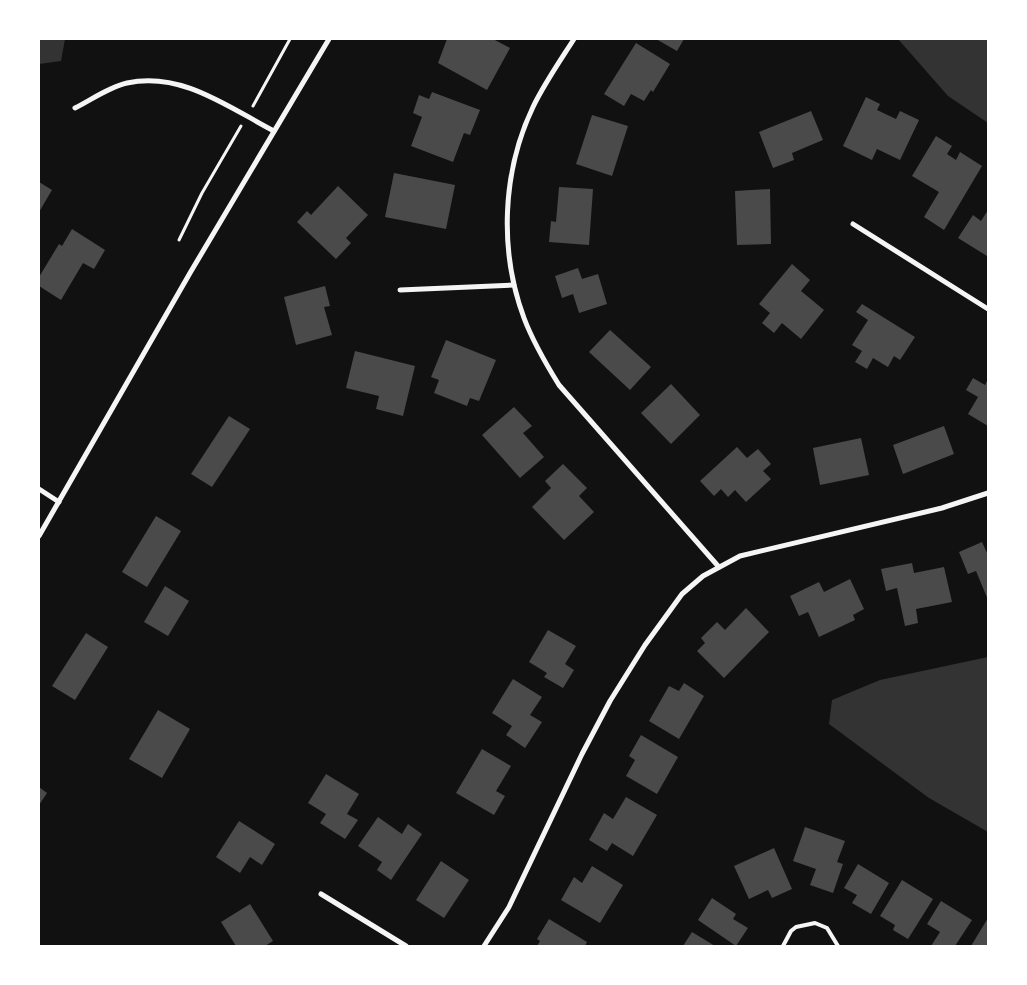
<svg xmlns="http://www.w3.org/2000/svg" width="1027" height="985" viewBox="0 0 1027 985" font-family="'IBM Plex Sans',sans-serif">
<rect width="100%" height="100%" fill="#111"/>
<g fill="#333">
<polygon points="39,39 65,39 61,61 39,64"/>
<polygon points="898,39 988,39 988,123 948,96"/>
<polygon points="988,657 988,832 929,798 829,724 832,700 880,680"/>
</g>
<g fill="#4a4a4a">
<polygon points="447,39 493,39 510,48 487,90 438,63"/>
<polygon points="656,39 684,39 677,51"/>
<polygon points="636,43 670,64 653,92 651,90 644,101 631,94 624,106 604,94"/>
<polygon points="432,92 480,110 470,135 464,133 453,162 411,146 422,117 413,113 419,95 429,99"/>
<polygon points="866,97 880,104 877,110 896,119 900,111 919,120 900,160 877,149 872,160 843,146"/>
<polygon points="811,111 823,140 792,153 794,160 773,168 759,132"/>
<polygon points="592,115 628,126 612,176 576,164"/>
<polygon points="936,136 952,146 947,154 956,160 960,152 982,166 944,230 924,217 939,192 912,176"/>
<polygon points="394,173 455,185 446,229 385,217"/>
<polygon points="39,182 52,190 39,212"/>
<polygon points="338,186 368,215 346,238 351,243 336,259 297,222 307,211 311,215"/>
<polygon points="559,187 593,189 589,245 549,242 551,221 556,222"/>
<polygon points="770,189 771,244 737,245 735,191"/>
<polygon points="988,210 988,253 987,256 958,238 973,215 981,221"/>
<polygon points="72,229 105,250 94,269 83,263 61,300 39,286 39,277 59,244 62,246"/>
<polygon points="792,264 810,280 801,291 824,310 801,339 782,323 774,333 762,323 770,313 759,304"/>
<polygon points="578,268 582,279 598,274 607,304 579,313 573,294 562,298 555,276"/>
<polygon points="325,286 330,306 324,307 332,335 296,345 284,297"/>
<polygon points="862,304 915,337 900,360 894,356 888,367 873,358 867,369 855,362 862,351 852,345 868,320 856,312"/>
<polygon points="610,330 651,367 630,390 589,352"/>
<polygon points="446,340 496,360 479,401 470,398 467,406 434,393 439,380 431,377"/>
<polygon points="355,351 415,366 403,416 376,409 379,396 346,388"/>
<polygon points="973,378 985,385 988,379 988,426 968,414 978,397 966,390"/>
<polygon points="671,384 700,415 671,444 641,413"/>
<polygon points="514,407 532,426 523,433 544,457 520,478 482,435"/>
<polygon points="229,416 250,429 212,487 191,474"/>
<polygon points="944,426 954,454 903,474 893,445"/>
<polygon points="861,438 869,475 820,485 813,448"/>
<polygon points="737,447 747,458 758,449 771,464 763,471 771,479 746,502 735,490 728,497 721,489 714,496 700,481"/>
<polygon points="563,464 587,488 579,496 594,512 564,540 532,507 551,488 545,481"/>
<polygon points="156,516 181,531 147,587 122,572"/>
<polygon points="982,542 988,555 988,600 976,571 968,574 959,552"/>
<polygon points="912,563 914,573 944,567 952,602 916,609 918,623 905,626 897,588 886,591 881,569"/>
<polygon points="850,579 864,609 853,615 855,620 819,637 808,612 799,616 790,596 819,582 824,592"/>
<polygon points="165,586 189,601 168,636 144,622"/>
<polygon points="746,608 769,632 724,678 697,651 705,643 701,638 717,622 725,630"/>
<polygon points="548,630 576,646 565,664 574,670 563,688 544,677 547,673 529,662"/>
<polygon points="86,633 108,647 75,700 52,686"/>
<polygon points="513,679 542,697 530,715 542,722 525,748 506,735 512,726 492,713"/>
<polygon points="684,683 704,696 679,739 649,721 669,686 679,691"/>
<polygon points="158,710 190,729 162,778 129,759"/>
<polygon points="641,735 678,757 657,794 626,776 635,760 629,756"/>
<polygon points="482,749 511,766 496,791 505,796 494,815 456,793"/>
<polygon points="326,774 359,794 347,814 358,820 345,839 320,823 326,814 308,803"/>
<polygon points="39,787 47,793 39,805"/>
<polygon points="626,797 657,815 633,856 612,843 607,851 589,840 604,813 613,819"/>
<polygon points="378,817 402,834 408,824 422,834 391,880 377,870 382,862 358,846"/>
<polygon points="239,821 275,844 262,865 250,857 240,873 216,857"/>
<polygon points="805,827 845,841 837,862 843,864 833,893 810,885 816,869 793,861"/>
<polygon points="774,848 792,889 772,898 768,890 749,899 734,866"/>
<polygon points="441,861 469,880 444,918 416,900"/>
<polygon points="858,864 889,883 871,914 852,903 857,895 844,888"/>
<polygon points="592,866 623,885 600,923 561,900 574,877 582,883"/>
<polygon points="902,880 933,899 908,939 893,930 895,925 880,916"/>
<polygon points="712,898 736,914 733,919 748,928 736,946 698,920"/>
<polygon points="941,901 972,920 955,946 931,946 940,932 927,924"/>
<polygon points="250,904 273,941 265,946 236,946 221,922"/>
<polygon points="988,918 988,946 971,946"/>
<polygon points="549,919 587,942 585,946 537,946 540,941 537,939"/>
<polygon points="692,932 715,946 683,946"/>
</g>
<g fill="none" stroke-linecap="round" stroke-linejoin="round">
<g stroke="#f5f5f5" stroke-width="3">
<polyline points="253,106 290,39"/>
<polyline points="179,240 202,193 241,126"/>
</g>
<polyline stroke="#f5f5f5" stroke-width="4" points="783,946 791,931 796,927 815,923 827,928 838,946"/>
<g stroke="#f5f5f5" stroke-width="5">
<path d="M 574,39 C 560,61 544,84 533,107 C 502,172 499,251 524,318 C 533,342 546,364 559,385 L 718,566"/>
<path d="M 75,108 C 91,100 109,87 127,83 C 181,71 228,107 274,131"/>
<polyline points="853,224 988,309"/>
<polyline points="400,290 514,285"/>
<polyline points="39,489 59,502"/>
<polyline points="39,536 190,273 329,39"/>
<polyline points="321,894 406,946"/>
<polyline points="484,946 509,907 582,754 610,701 645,645 682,594 703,576 740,556 942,508 988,493"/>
</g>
</g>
<rect width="1027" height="985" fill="none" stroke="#ffffff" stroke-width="80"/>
</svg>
